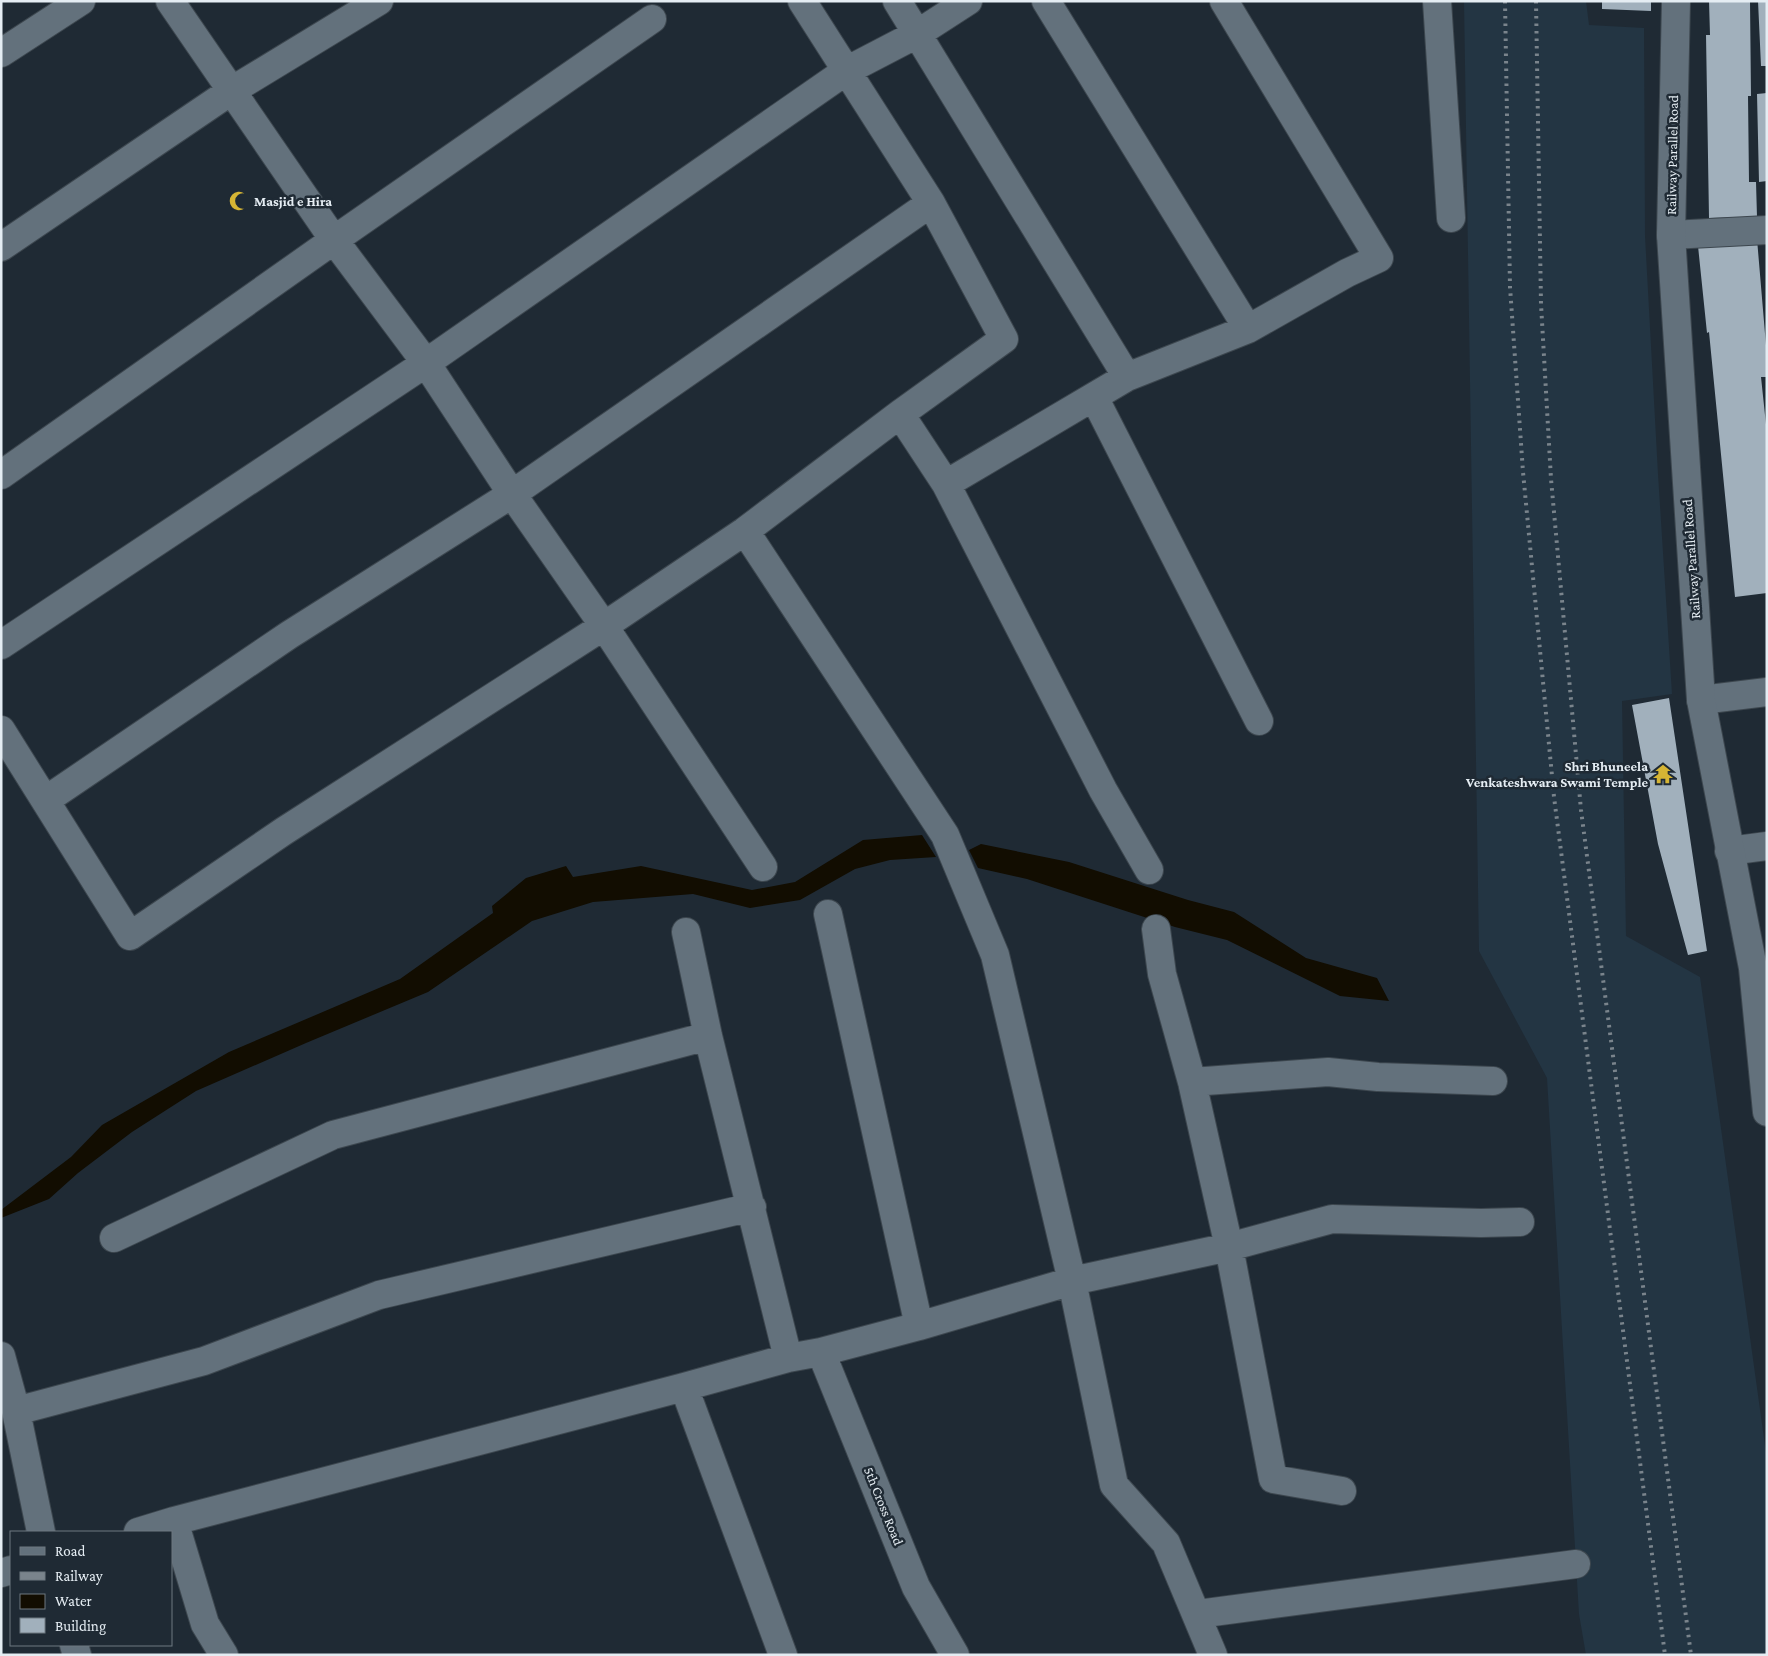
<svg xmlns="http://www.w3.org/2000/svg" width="1768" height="1656" viewBox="0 0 1768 1656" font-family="'Crimson Pro',serif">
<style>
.built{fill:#233543}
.water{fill:#120d01}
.building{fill:#a1b0bc}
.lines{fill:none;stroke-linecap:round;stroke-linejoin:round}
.minor-casing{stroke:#3d474f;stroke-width:30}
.tertiary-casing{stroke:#3d474f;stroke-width:30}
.minor{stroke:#63717c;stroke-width:28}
.tertiary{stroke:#63717c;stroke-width:28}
.rail{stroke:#7a848c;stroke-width:4;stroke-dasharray:2.5 5;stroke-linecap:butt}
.labels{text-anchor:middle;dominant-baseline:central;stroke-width:5;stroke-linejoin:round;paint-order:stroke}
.street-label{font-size:14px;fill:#e5edf3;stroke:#1f2a34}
.poi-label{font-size:14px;font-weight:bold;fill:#e5edf3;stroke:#1f2a34;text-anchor:start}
</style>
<rect width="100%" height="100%" fill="#1f2a34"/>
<path class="built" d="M 1464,1 L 1586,1 L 1589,25 L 1644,28 L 1645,236 L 1658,474 L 1672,694 L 1622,701 L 1626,936 L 1700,977 L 1767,1460 L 1767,1655 L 1586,1655 L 1579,1614 L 1547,1078 L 1479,951 Z"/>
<path class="water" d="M 922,835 L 936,857 L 890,860 L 855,869 L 800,900 L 750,908 L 693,894 L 593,902 L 532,921 L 428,992 L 306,1043 L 196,1091 L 132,1132 L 78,1173 L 49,1199 L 1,1218 L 1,1210 L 71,1157 L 102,1125 L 229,1052 L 400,979 L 493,913 L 492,906 L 526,878 L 566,866 L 573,877 L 641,866 L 752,890 L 795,882 L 863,840 Z
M 981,844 L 1069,862 L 1188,900 L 1234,912 L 1306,958 L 1377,978 L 1389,1001 L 1340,996 L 1227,940 L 1175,927 L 1027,879 L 978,868 L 969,850 Z"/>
<path class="building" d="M 1602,1 L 1651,1 L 1651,11 L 1602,9 Z
M 1709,1 L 1750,1 L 1751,96 L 1748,96 L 1749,182 L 1756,182 L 1757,217 L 1709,218 L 1706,35 L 1710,35 Z
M 1758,1 L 1767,1 L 1767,66 L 1761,66 Z
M 1767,93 L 1767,181 L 1759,182 L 1757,94 Z
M 1757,239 L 1767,357 L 1767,377 L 1761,377 L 1767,434 L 1767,593 L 1735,597 L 1709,332 L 1707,333 L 1698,246 Z
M 1669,698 L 1707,951 L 1688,955 L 1658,844 L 1632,705 Z"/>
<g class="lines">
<defs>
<path id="minor" d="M 170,1 L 334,240 L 426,363 L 512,494 L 604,626 L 763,867
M 897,1 L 1127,377
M 1046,1 L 1248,329
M 1437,1 L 1451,218
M 1,53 L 81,1
M 1671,235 L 1767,230
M 1,247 L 231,91 L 379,1
M 1094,397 L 1259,721
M 900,414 L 946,484 L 1127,377 L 1248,329 L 1347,273 L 1379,258 L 1224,1
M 1,475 L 334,240 L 652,19
M 946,484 L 1103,790 L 1149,870
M 745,531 L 900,414 L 1004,339 L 931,203 L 802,1
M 1,645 L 426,363 L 846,71 L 917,34 L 968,1
M 1701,700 L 1767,692
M 1,730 L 130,936 L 284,831 L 604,626 L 745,531 L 945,835 L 995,955 L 1072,1281 L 1114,1485 L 1166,1543 L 1213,1655
M 46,800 L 289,635 L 512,494 L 931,203
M 1729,851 L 1767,846
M 828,914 L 919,1326
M 1156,929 L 1162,974 L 1192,1082 L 1229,1247 L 1273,1479 L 1342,1491
M 686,932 L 708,1036 L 788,1358
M 1192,1082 L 1328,1072 L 1378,1077 L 1493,1081
M 114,1238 L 333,1135 L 708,1036
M 821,1352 L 916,1587 L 955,1655
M 1,1356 L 16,1411 L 41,1532
M 684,1387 L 783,1655
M 16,1411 L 204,1361 L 379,1295 L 752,1207
M 174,1521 L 205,1624 L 224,1655
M 138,1532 L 174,1521 L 684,1387 L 788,1358 L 821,1352 L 919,1326 L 1072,1281 L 1229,1247 L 1332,1219 L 1481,1223 L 1520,1222
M 1,1573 L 11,1570
M 1198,1614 L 1576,1564
M 74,1645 L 77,1655"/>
<path id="tertiary" d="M 1676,1 L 1671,235 L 1701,700 L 1753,968 L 1767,1112"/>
</defs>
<use href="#minor" class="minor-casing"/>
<use href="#tertiary" class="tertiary-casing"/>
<use href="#minor" class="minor"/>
<use href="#tertiary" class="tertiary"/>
<path class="rail" d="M 1505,1 L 1510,287 L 1523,472 L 1554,797 L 1665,1655
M 1536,1 L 1541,304 L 1551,479 L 1581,810 L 1691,1655"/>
</g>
<defs>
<symbol id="mosque-bare" viewBox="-9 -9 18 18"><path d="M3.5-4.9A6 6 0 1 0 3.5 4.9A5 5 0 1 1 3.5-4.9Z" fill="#d6b534" stroke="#1f2a34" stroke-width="2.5" paint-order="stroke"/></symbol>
<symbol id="temple-bare" viewBox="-9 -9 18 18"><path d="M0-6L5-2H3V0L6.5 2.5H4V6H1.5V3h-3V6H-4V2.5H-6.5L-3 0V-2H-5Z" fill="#d6b534" stroke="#1f2a34" stroke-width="2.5" paint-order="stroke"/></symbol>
</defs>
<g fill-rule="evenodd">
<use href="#mosque-bare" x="225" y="187" width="28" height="28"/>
<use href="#temple-bare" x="1649" y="760" width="28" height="28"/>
</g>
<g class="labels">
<g class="street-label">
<text transform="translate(1672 155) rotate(-89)">Railway Parallel Road</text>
<text transform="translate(1691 559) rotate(-94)">Railway Parallel Road</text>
<text transform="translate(884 1506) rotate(68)">5th Cross Road</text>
</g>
<g class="poi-label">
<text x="254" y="201">Masjid e Hira</text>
<text x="1648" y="766" text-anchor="end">Shri Bhuneela<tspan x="1648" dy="16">Venkateshwara Swami Temple</tspan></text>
</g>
</g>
<rect width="1768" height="1656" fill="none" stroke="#e5edf3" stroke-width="5"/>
<rect x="10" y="1531" width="162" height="115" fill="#1f2a34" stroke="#6e7880"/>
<rect x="20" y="1547" width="25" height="8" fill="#63717c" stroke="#6e7880"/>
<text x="55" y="1556" font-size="15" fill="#e5edf3">Road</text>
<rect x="20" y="1572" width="25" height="8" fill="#7a848c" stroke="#6e7880"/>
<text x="55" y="1581" font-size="15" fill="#e5edf3">Railway</text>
<rect x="20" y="1594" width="25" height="15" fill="#120d01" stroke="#6e7880"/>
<text x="55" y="1606" font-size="15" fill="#e5edf3">Water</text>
<rect x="20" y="1618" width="25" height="15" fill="#a1b0bc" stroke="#6e7880"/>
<text x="55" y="1631" font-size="15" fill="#e5edf3">Building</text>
</svg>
